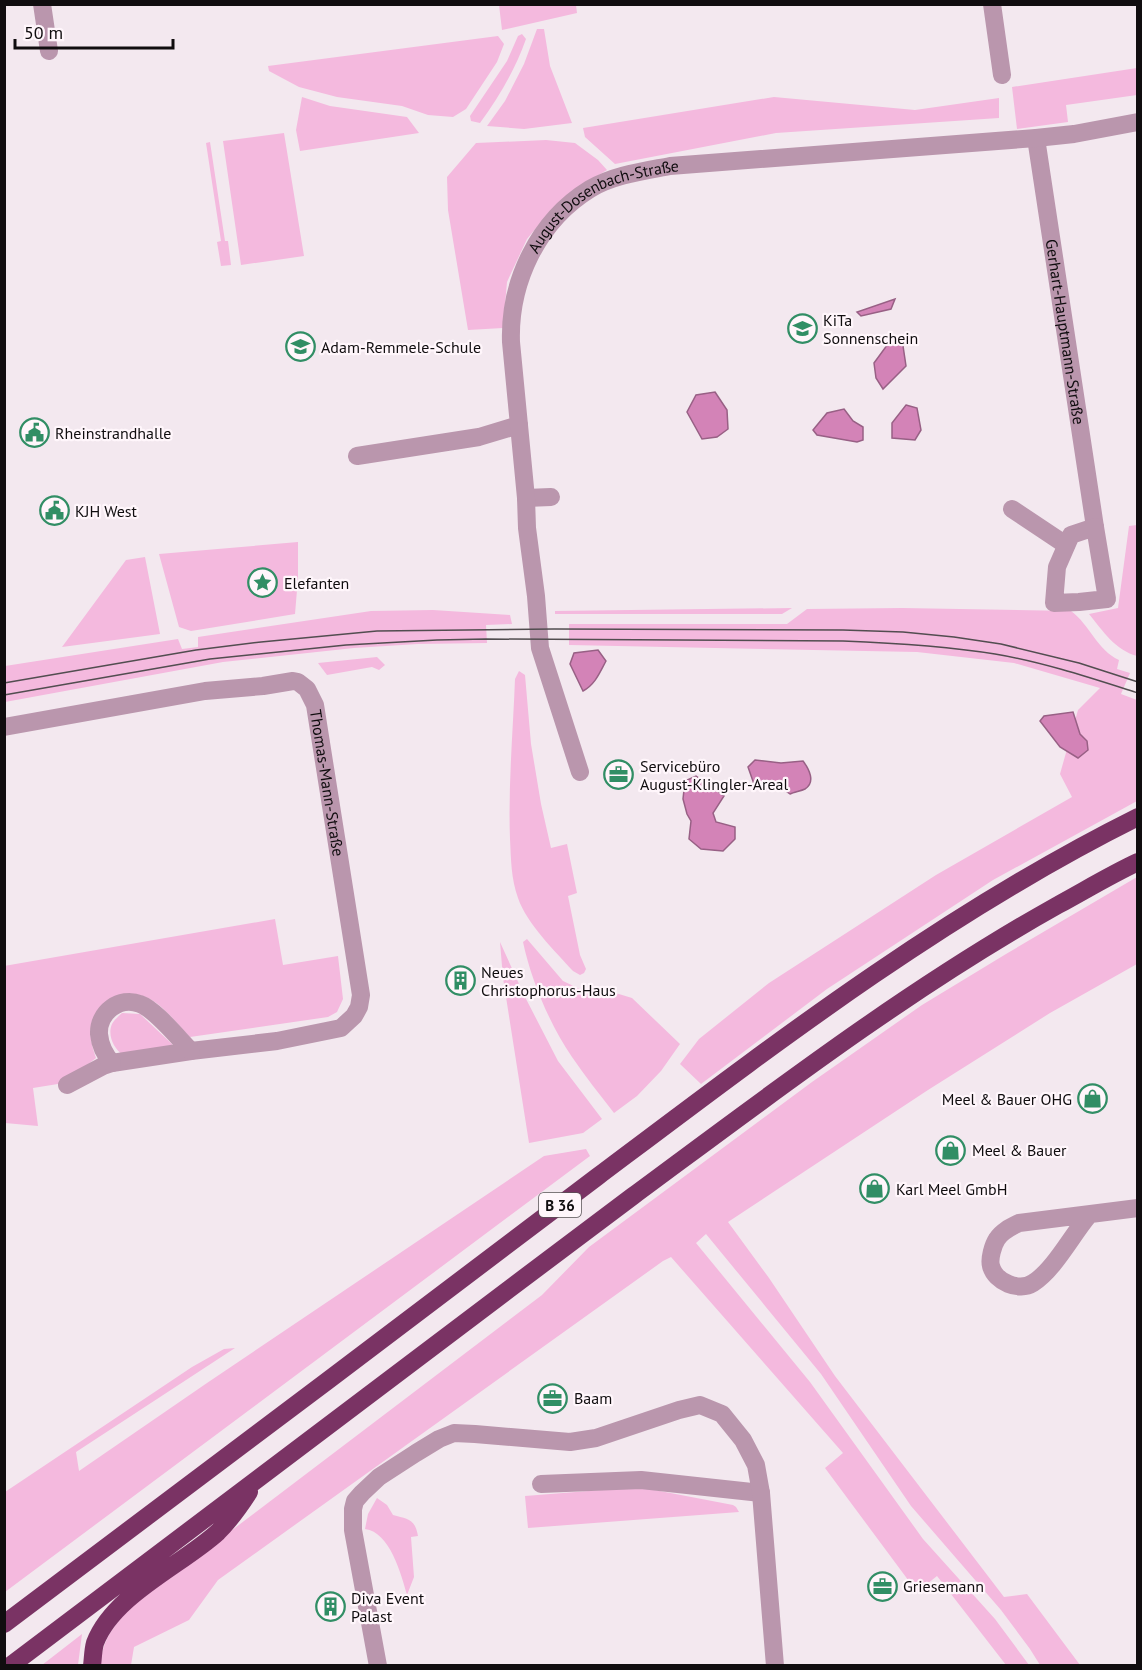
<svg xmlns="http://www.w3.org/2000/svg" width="1142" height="1670" viewBox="0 0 1142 1670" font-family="'PT Sans',sans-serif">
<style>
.green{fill:#f4b9de}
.water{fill:#d383b7;stroke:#986085;stroke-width:1.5}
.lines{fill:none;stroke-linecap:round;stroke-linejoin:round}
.minor{stroke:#ba96ad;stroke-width:18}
.highway{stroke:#7a3364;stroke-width:18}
.tram{stroke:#524d50;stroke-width:1.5}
.labels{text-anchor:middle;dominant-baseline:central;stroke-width:4.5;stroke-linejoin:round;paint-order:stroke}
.shield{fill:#fff6fb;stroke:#585356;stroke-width:1.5}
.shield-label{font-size:15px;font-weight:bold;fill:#100d0f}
.street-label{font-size:16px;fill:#100d0f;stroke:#fff6fb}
.poi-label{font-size:16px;fill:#100d0f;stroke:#fff6fb;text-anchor:start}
</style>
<rect width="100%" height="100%" fill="#f3e8ef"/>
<path class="green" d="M 499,5 L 576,5 L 577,13 L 502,30 Z
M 537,29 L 544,29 L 550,66 L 572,123 L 524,129 L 487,126 L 505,101 L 524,64 Z
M 522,34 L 526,39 C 515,70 499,97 480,123 L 471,121 L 470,116 L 507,61 L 518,36 Z
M 498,36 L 504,44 L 497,62 L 466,109 L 453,117 L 428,115 L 402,106 L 337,97 L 299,87 L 269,71 L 268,66 Z
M 1137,68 L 1137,95 L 1066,105 L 1068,122 L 1017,129 L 1012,87 Z
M 302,97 L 330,106 L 407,117 L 419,133 L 300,151 L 296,130 Z
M 774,97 L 915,110 L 999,98 L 999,118 L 776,133 L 615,164 L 585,137 L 583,128 Z
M 284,133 L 304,256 L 241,265 L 223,141 Z
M 546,140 L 575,143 L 598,160 L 607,170 L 572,191 L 551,210 L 527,239 L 507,282 L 503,328 L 468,330 L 448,210 L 447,177 L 476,143 Z
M 210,142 L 225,241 L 228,241 L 231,265 L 221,266 L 217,242 L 221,241 L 206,143 Z
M 1137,525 L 1138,525 L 1137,656 C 1115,650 1103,631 1089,614 L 1118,608 L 1129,526 Z
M 298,542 L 298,578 L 295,614 L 191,631 L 179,627 L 159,554 Z
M 145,557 L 160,634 L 62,647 L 126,560 Z
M 792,608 L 782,614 L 555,614 L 555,611 Z
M 902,608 L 1071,611 C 1090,625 1097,650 1119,660 L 1117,669 L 1130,673 L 1121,694 L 1137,700 L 1137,801 L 993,880 L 827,989 L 701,1084 L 680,1064 L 699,1039 L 769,983 L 936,875 L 1072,797 L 1060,774 L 1078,710 L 1100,688 L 1014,663 L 917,652 L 569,645 L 569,624 L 787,624 L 807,609 Z
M 433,610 L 510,615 L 512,624 L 486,625 L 487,643 L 418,644 L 354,648 L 223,662 L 5,702 L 5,666 L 178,639 L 182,649 L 198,647 L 198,637 L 371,611 Z
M 377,657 L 385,665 L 379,670 L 372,667 L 327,675 L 318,663 Z
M 519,671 L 525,675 L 531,744 L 541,804 L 551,848 L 567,844 L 577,893 L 568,896 L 580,955 L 586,969 L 584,973 L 580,975 L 573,971 C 555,951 527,924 518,898 C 511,879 511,859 510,839 C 508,786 513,732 515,679 Z
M 1137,877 L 1137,964 L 1050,1013 L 928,1090 L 728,1222 L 769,1278 L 835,1376 L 1004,1597 L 1027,1594 L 1080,1665 L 1040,1665 L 1030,1649 L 1001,1610 L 911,1506 L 821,1374 L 706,1234 L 696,1243 L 810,1382 L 923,1539 L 995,1619 L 1029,1665 L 1006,1665 L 937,1576 L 917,1592 L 825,1468 L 843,1453 L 671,1257 L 663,1261 L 218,1580 L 189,1620 L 134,1647 L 131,1665 L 100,1666 C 103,1638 112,1630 128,1609 L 542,1295 L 589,1247 L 812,1082 L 922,1005 L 1006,954 Z
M 275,919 L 283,965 L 338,956 L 343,999 L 337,1012 L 328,1017 L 190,1037 C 178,1025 161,1002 145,997 C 122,988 97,1002 91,1026 C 89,1036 93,1049 96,1058 L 64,1083 L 33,1088 L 38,1126 L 5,1123 L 4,966 Z
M 527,939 L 563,981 L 582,990 L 609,991 L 632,998 L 680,1044 L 661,1071 L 637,1096 L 614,1113 C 600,1095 585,1076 572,1057 C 550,1025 531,980 523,942 Z
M 500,942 L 524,995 L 558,1061 L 602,1119 L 583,1133 L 529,1143 L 503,978 Z
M 122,1013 L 140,1014 L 172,1044 L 172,1049 L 123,1055 C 114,1049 107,1035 112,1024 C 114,1020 119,1016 122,1013 Z
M 586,1149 L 590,1156 L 5,1592 L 5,1492 L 192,1367 L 224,1349 L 235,1348 L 76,1452 L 79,1471 L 207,1383 L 544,1156 Z
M 639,1487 L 733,1505 L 736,1507 L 739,1512 L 528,1528 L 525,1496 Z
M 377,1498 L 387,1505 L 393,1515 C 407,1519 415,1518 418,1536 L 411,1537 L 414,1577 L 407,1595 C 401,1574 390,1532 365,1529 L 368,1514 Z
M 82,1634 L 78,1665 L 42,1665 Z"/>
<path class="water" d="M 895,299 L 891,309 L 861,316 L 857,312 Z
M 893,337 L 903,346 L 906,366 L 883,389 L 876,378 L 874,363 Z
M 715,392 L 727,410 L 728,429 L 717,437 L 702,439 L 687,412 L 696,395 Z
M 906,405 L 917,408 L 921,430 L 915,440 L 892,438 L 892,423 Z
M 844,409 L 853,421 L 863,427 L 863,440 L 857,442 L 817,435 L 813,430 L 827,413 Z
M 598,650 L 606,661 C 600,672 595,685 583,691 L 570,664 L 574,653 Z
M 1073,712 L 1080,734 L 1087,741 L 1088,750 L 1078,758 L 1060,747 L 1040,721 L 1044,716 Z
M 755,760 L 781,763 L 803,761 C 809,769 816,782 805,789 C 801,791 794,792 790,794 L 777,785 L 763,790 L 755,787 L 748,767 Z
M 696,776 L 724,796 L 713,813 L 716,822 L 735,827 L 735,839 L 723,851 L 701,849 L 689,839 L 691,821 L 687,814 L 683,799 L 685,781 Z"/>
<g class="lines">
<g class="minor">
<path d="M 42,4 L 49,51"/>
<path d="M 992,4 L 1002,75"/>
<path id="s1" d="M 1036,138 L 1095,527"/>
<path d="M 357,456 L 479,437 L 519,425"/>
<path d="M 526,498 L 551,497"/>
<path d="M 1012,509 L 1066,545"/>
<path d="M 1095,527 L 1107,599 L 1079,602 L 1054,603 L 1057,567 L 1071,535 Z"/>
<path id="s2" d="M 4,727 L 205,691 L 263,686 L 293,681 L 298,682 L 307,689 L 315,705 L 361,995 L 359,1007 L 354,1016 L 341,1028 L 277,1041 L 191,1051 L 112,1063 L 103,1066 L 67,1085"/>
<path id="s3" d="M 580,772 L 540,648 L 536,596 L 527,528 L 526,498 L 511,342 C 509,282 538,221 590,189 C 613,175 644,171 670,166 L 1036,138 L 1074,134 L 1138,122"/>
<path d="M 112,1063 C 105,1055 100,1045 99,1034 C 98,1012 120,996 140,1004 C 155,1009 179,1039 191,1051"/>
<path d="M 1089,1215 C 1072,1235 1054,1270 1033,1283 C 1019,1292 995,1282 991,1266 C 989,1259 993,1245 997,1239 C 1002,1231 1011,1227 1019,1223 L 1138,1208"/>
<path d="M 541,1484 L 641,1480 L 761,1493"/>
<path d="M 378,1666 L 353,1530 L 353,1509 L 355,1501 L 362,1493 L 379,1477 L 416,1453 L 439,1439 L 454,1433 L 475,1434 L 570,1442 L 596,1438 L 679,1410 L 700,1405 L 722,1414 L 743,1440 L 756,1465 L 761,1493 L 775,1666"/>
</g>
<path class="highway" d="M 4,1624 C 203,1476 399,1326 597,1177 C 770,1047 943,914 1138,817
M 10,1666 C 218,1509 425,1352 633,1196 C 771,1094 908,989 1058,905 C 1084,891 1110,875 1138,862
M 92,1666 C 93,1658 93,1650 95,1643 C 113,1595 182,1565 218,1532 C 230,1520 240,1506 249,1492"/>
<path class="tram" d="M 4,683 L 196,650 L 261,642 L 377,631 L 554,629 L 843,630 L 903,632 L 954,637 L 1001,644 L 1079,663 L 1138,682
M 4,695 L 210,659 L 346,645 L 437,640 L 486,639 L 843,641 C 894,643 945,646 995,654 C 1043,662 1091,678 1138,693"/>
</g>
<defs>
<symbol id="school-ring" viewBox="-11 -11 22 22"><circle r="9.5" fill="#fff6fb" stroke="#318e65" stroke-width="1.5"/><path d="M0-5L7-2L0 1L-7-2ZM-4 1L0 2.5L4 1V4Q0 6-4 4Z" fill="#318e65"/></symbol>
<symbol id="civic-ring" viewBox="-11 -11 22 22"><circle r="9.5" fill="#fff6fb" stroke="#318e65" stroke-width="1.5"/><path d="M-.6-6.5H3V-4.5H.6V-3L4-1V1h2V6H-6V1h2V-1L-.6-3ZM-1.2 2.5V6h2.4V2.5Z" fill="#318e65"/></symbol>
<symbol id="sight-ring" viewBox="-11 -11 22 22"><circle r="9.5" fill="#fff6fb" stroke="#318e65" stroke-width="1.5"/><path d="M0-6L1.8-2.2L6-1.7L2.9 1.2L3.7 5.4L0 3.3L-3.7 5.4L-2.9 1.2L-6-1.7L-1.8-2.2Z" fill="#318e65"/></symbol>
<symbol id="office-ring" viewBox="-11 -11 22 22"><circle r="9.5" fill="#fff6fb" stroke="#318e65" stroke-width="1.5"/><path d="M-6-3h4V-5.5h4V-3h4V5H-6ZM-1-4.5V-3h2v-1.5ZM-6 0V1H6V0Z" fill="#318e65"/></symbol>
<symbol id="building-ring" viewBox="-11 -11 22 22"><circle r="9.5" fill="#fff6fb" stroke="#318e65" stroke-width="1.5"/><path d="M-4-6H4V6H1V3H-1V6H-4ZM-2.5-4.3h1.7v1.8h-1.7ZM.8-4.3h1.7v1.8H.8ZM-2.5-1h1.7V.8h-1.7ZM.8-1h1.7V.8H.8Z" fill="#318e65"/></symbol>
<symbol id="shop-ring" viewBox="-11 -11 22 22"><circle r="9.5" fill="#fff6fb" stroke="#318e65" stroke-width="1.5"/><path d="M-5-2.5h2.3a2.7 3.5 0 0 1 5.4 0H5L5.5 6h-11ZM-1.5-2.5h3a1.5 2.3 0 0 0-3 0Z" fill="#318e65"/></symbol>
</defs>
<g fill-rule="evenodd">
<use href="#school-ring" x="786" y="312" width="33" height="33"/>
<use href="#school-ring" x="284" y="330" width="33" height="33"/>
<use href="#civic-ring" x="18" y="416" width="33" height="33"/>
<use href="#civic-ring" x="38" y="494" width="33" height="33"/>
<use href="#sight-ring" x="246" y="566" width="33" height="33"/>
<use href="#office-ring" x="602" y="758" width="33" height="33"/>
<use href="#building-ring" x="444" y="964" width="33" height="33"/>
<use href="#shop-ring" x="1076" y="1082" width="33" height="33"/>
<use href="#shop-ring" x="934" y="1134" width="33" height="33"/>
<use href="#shop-ring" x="858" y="1172" width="33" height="33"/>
<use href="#office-ring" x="536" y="1382" width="33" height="33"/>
<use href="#office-ring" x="866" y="1570" width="33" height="33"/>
<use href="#building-ring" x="314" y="1590" width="33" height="33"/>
</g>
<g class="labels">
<rect class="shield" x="539" y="1193" width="42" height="24" rx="4.5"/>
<g class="shield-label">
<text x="560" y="1205">B 36</text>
</g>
<g class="street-label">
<text stroke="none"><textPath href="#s3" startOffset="621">August-Dosenbach-Straße</textPath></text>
<text stroke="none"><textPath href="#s1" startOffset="196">Gerhart-Hauptmann-Straße</textPath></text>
<text stroke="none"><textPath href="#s2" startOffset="406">Thomas-Mann-Straße</textPath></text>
</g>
<g class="poi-label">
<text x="823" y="320">KiTa<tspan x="823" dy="18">Sonnenschein</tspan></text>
<text x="321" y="347">Adam-Remmele-Schule</text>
<text x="55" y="433">Rheinstrandhalle</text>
<text x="75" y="511">KJH West</text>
<text x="284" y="583">Elefanten</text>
<text x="640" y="766">Servicebüro<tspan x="640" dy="18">August-Klingler-Areal</tspan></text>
<text x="481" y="972">Neues<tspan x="481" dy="18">Christophorus-Haus</tspan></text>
<text x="1072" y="1099" text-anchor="end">Meel &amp; Bauer OHG</text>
<text x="972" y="1150">Meel &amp; Bauer</text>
<text x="896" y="1189">Karl Meel GmbH</text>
<text x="574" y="1398">Baam</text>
<text x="903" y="1586">Griesemann</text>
<text x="351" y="1598">Diva Event<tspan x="351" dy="18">Palast</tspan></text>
</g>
</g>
<rect width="1142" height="1670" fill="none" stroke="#100d0f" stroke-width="12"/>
<path d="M15 39v9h158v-9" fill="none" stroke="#100d0f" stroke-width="3"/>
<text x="24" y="39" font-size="18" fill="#100d0f" stroke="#fff6fb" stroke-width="4.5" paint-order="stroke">50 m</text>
</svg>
